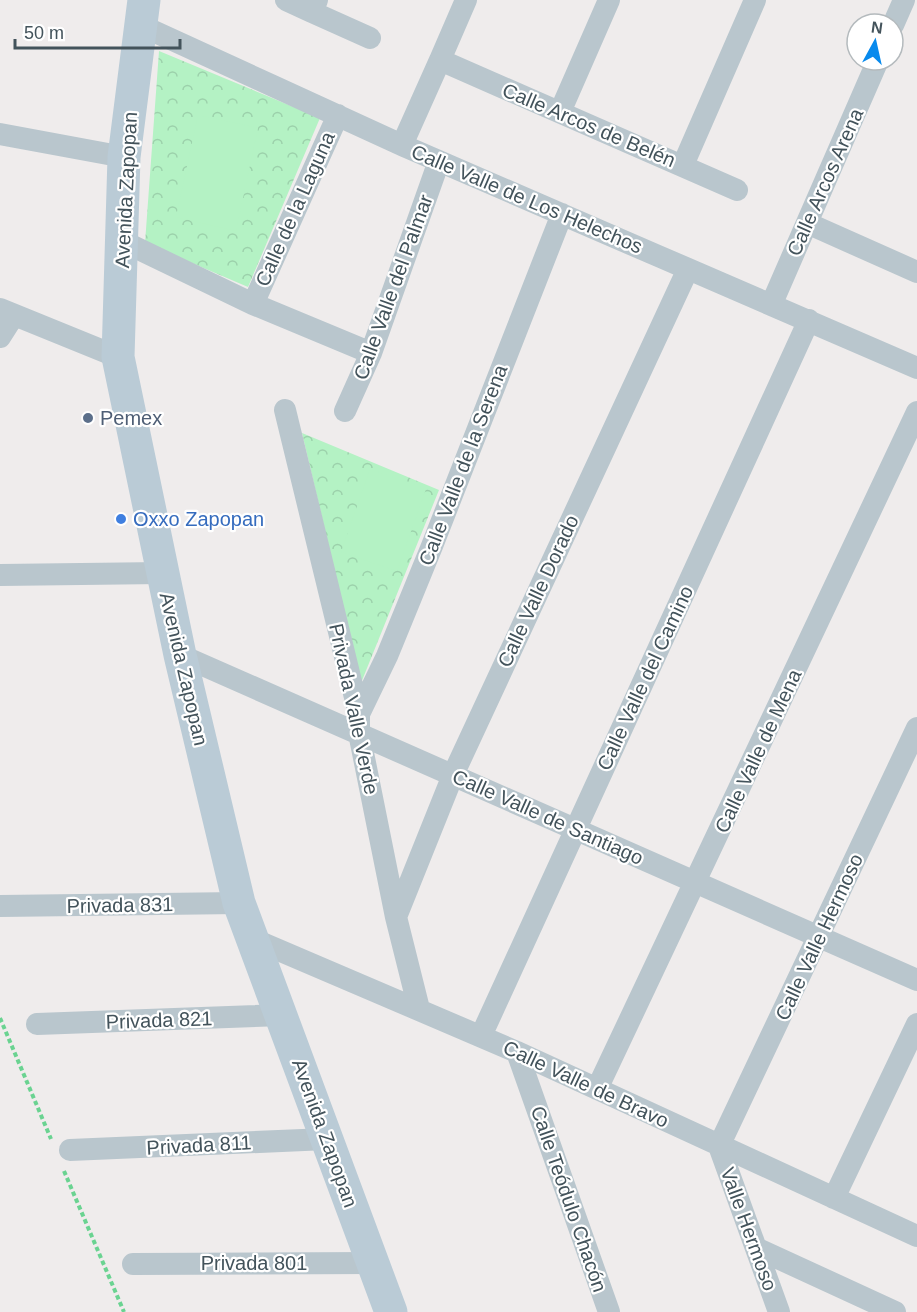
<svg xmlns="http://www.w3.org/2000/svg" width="917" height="1312" viewBox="0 0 917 1312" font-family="Arial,sans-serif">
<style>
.park{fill:url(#park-crowns)}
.garden{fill:#b4f2c4}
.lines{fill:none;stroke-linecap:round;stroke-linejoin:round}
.path{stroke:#6ad391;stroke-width:4;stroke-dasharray:4.5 3;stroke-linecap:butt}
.minor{stroke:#b9c6cd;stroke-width:22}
.secondary{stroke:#bacbd6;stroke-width:33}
.service-dot{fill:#5c6f8a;stroke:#fff;stroke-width:2}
.shop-dot{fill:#3f7fe0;stroke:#fff;stroke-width:2}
.labels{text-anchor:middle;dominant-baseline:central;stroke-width:4.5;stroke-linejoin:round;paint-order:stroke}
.street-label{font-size:20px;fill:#43535b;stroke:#fff}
.service-label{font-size:20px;fill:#4e5e75;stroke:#fff;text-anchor:start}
.shop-label{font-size:20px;fill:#366cbe;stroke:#fff;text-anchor:start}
</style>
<defs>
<pattern id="park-crowns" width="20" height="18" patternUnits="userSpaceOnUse" patternTransform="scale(1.5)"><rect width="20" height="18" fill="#b4f2c4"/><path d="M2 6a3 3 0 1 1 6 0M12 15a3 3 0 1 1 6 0" fill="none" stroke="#9cd1ab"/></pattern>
</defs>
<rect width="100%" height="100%" fill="#efecec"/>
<path class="park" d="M 159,51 L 320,118 L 248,287 L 145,243 Z
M 302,433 L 439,490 L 361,683 Z"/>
<path class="garden" d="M 198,115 L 258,128 L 236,231 L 176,217 Z
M 370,469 L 426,489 L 397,571 L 341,552 Z"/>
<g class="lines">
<path class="path" d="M 0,1018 L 51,1139
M 64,1171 L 124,1312"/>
<path class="minor" d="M 286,0 L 312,12 L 317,0
M 466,0 L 440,60 L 737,190
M 312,12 L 370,38
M 140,25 C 228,65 316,106 404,146 C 574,221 747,293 917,368
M 893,25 L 904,0
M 560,112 L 609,0
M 0,134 L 124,157
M 402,145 L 440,60
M 683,165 L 755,0
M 807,223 L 917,272
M 122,241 L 253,304 L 371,353
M 772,303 L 878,60
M 253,304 L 338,115
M 0,309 L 118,357
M 0,337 L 14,315
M 285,410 L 359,714 L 359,733 L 396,917 L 419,1009
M 345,411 L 371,353 L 439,161
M 0,575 L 162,573
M 180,655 L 917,980
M 359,714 L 387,656 L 432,546 L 562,214
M 0,906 L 239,903
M 396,917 L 453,775 L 688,269
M 253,939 L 517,1052 L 917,1236
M 37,1024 L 282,1015
M 481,1036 L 809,320
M 517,1052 L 609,1312
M 597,1089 L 917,412
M 70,1150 L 327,1139
M 834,1198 L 917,1024
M 756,1248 L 895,1312
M 133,1264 L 374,1263
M 779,1312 L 719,1146 L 917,728"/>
<path class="secondary" d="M 144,0 L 124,157 L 118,357 L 180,655 L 239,903 L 391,1312"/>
</g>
<circle class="service-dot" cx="88" cy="418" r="6"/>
<circle class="shop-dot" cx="121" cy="519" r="6"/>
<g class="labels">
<g class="street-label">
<text transform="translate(589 125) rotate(23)">Calle Arcos de Belén</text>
<text transform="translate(825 182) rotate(-66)">Calle Arcos Arena</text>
<text transform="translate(126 190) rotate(-87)">Avenida Zapopan</text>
<text transform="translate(527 199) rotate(23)">Calle Valle de Los Helechos</text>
<text transform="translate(295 209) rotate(-66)">Calle de la Laguna</text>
<text transform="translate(393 287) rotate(-70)">Calle Valle del Palmar</text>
<text transform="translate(463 465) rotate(-69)">Calle Valle de la Serena</text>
<text transform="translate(538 591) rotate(-65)">Calle Valle Dorado</text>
<text transform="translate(184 669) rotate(77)">Avenida Zapopan</text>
<text transform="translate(645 678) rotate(-65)">Calle Valle del Camino</text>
<text transform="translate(354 709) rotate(78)">Privada Valle Verde</text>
<text transform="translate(758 751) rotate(-65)">Calle Valle de Mena</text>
<text transform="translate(548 817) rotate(24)">Calle Valle de Santiago</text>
<text transform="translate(120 905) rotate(-1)">Privada 831</text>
<text transform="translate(819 937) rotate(-65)">Calle Valle Hermoso</text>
<text transform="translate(159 1020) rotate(-2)">Privada 821</text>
<text transform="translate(586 1084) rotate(25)">Calle Valle de Bravo</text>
<text transform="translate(325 1133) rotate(70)">Avenida Zapopan</text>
<text transform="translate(199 1145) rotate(-3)">Privada 811</text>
<text transform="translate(569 1199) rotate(71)">Calle Teódulo Chacón</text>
<text transform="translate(749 1229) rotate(70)">Valle Hermoso</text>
<text x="254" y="1263">Privada 801</text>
</g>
<g class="service-label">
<text x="100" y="418">Pemex</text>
</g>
<g class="shop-label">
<text x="133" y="519">Oxxo Zapopan</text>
</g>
</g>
<g transform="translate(875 42) rotate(8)"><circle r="28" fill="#ffffff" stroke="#b4babd" stroke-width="1.5"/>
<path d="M0-4.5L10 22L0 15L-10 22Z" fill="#088aed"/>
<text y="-9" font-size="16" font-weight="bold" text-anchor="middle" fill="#43535b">N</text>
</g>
<path d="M15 39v9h165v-9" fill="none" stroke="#43535b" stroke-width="3"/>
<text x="24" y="39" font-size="18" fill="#43535b" stroke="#ffffff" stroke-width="4.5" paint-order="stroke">50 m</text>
</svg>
